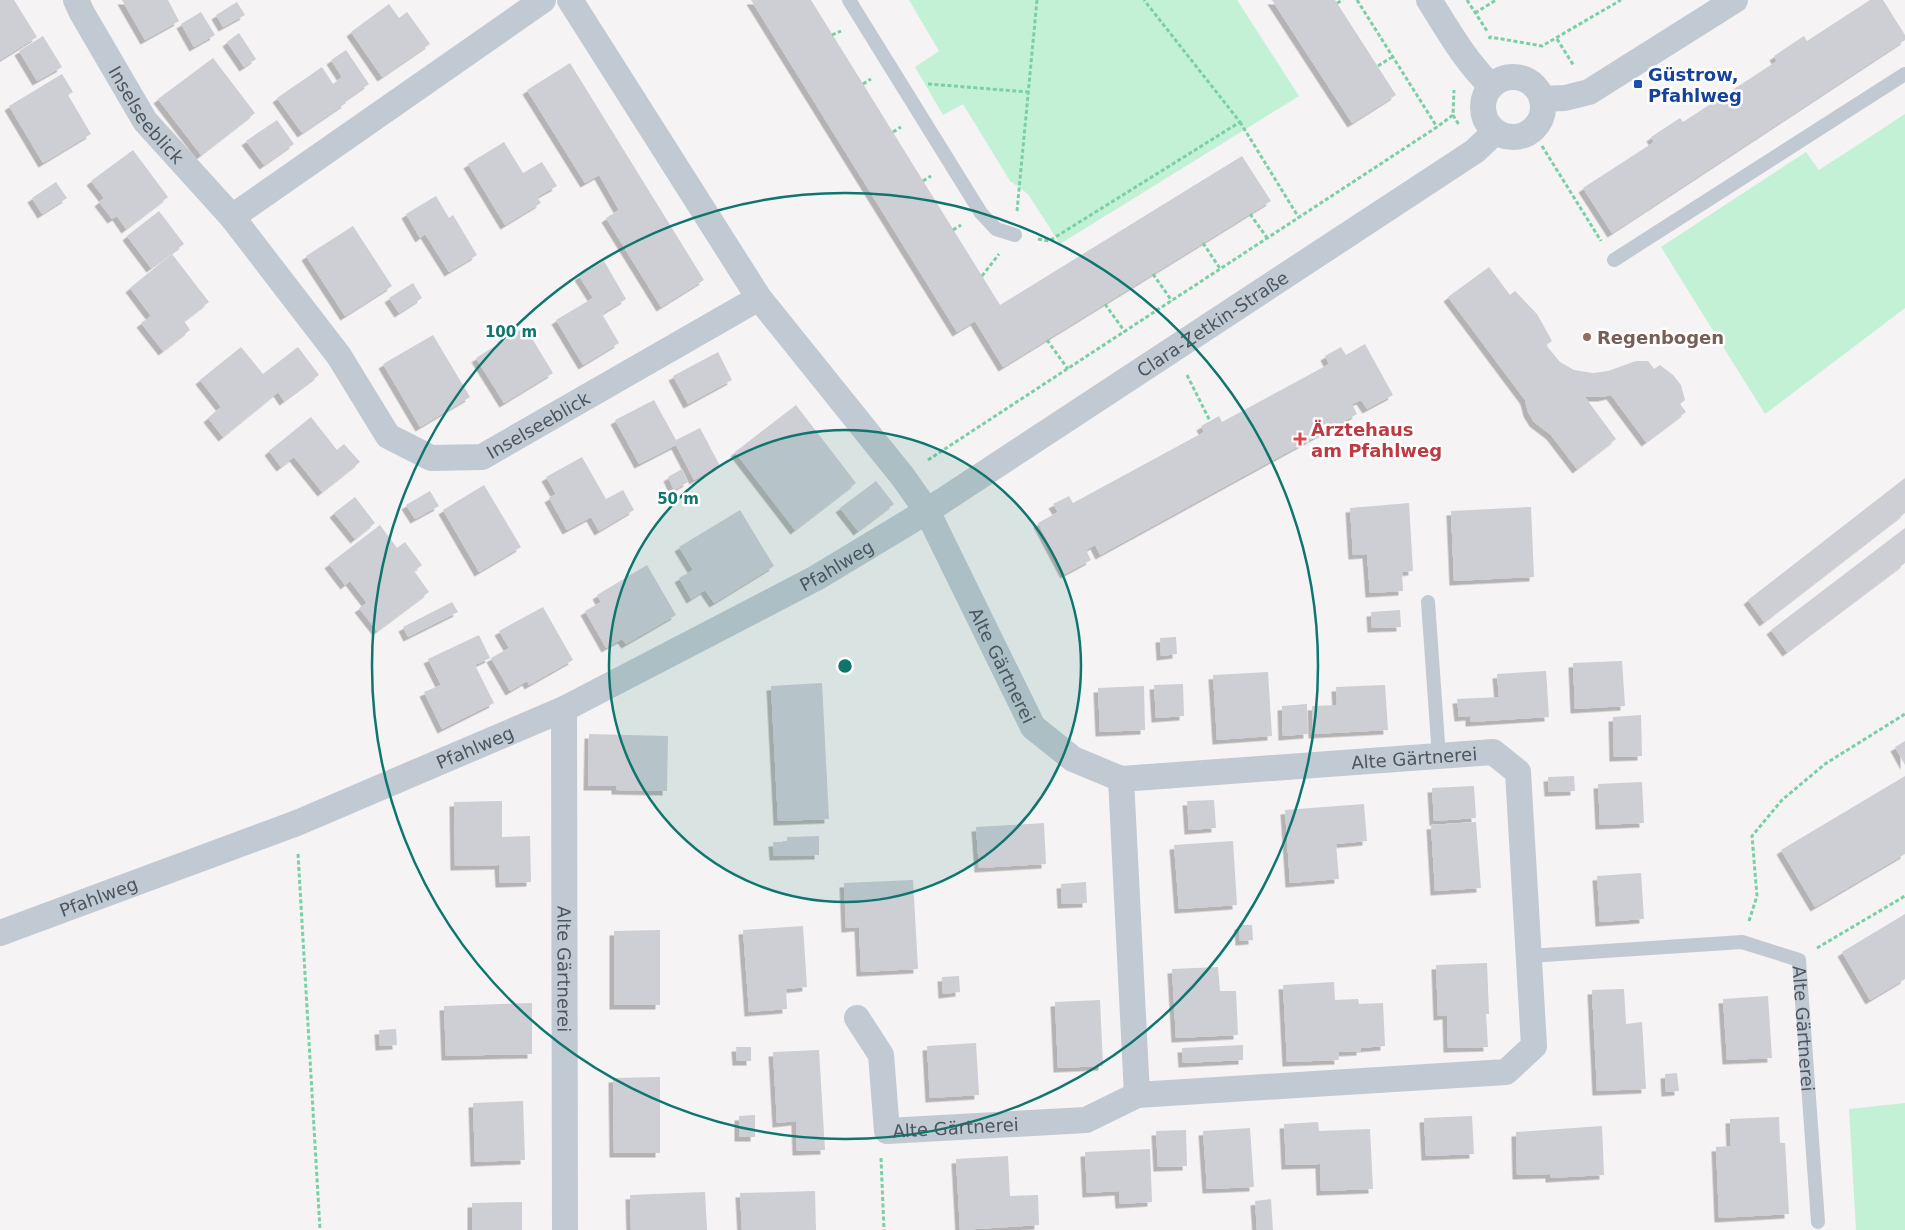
<svg xmlns="http://www.w3.org/2000/svg" width="1905" height="1230" viewBox="0 0 1905 1230" font-family="'DejaVu Sans',sans-serif">
<style>
.green{fill:#c3f1d5}
.building{fill:#cdcfd5;filter:url(#shadow)}
.lines{fill:none;stroke-linecap:round;stroke-linejoin:round}
.path{stroke:#7ad0a6;stroke-width:3;stroke-dasharray:4 2.5;stroke-linecap:butt}
.lane{stroke:#c1cad2;stroke-width:14}
.street{stroke:#c1cad2;stroke-width:26}
.ring{fill:none;stroke:#0f766e;stroke-width:2.5}
.transit-dot{fill:#1a4fb4;stroke:#fff;stroke-width:2}
.education-dot{fill:#8d6e63;stroke:#fff;stroke-width:2}
.health-dot{fill:#e0444e;stroke:#fff;stroke-width:2}
.labels{text-anchor:middle;dominant-baseline:central;stroke-width:5;stroke-linejoin:round;paint-order:stroke}
.transit-label{font-size:18px;font-weight:bold;fill:#164399;stroke:#fff;text-anchor:start}
.street-label{font-size:18px;fill:#4a5661;stroke:#fff}
.education-label{font-size:18px;font-weight:bold;fill:#785e54;stroke:#fff;text-anchor:start}
.health-label{font-size:18px;font-weight:bold;fill:#be3a42;stroke:#fff;text-anchor:start}
.centre{fill:#0f766e;stroke:#fff;stroke-width:2.5}
.ring-label{font-size:15px;text-anchor:middle;font-weight:bold;fill:#0f766e;stroke:#fff;stroke-width:5;stroke-linejoin:round;paint-order:stroke}
</style>
<defs>
<filter id="shadow"><feDropShadow dx="-4.5" dy="4.5" stdDeviation="0" flood-color="#0004"/></filter>
</defs>
<rect width="100%" height="100%" fill="#f5f3f3"/>
<path class="green" d="M 909,0 L 1237,0 L 1299,96 L 1060,244 L 1028,194 L 1010,181 L 963,104 L 943,115 L 915,67 L 939,51 Z
M 1905,114 L 1905,308 L 1765,414 L 1661,247 L 1806,152 L 1819,170 Z
M 1905,1103 L 1905,1230 L 1856,1230 L 1849,1109 Z"/>
<path class="building" d="M 0,0 L 14,0 L 37,37 L 0,60 Z
M 122,0 L 168,0 L 179,21 L 145,40 Z
M 751,0 L 811,0 L 1000,305 L 1242,156 L 1271,201 L 1003,367 L 975,321 L 957,332 Z
M 1272,0 L 1335,0 L 1396,95 L 1352,123 Z
M 1870,0 L 1883,0 L 1905,35 L 1905,40 L 1612,233 L 1583,188 L 1654,142 L 1651,137 L 1680,118 L 1683,122 L 1777,61 L 1774,56 L 1804,36 L 1807,41 Z
M 237,2 L 245,15 L 223,27 L 216,15 Z
M 389,4 L 399,18 L 407,12 L 430,44 L 382,77 L 351,32 Z
M 201,12 L 215,35 L 194,47 L 181,24 Z
M 239,33 L 256,59 L 244,67 L 227,42 Z
M 43,36 L 62,67 L 37,81 L 19,51 Z
M 346,50 L 369,84 L 344,101 L 346,103 L 302,133 L 277,98 L 322,67 L 333,84 L 342,77 L 331,60 Z
M 213,58 L 255,113 L 201,155 L 158,99 Z
M 570,63 L 704,280 L 661,307 L 606,218 L 619,210 L 599,175 L 585,183 L 527,90 Z
M 62,74 L 73,92 L 68,95 L 91,134 L 43,163 L 9,106 Z
M 277,120 L 294,144 L 264,165 L 246,141 Z
M 504,142 L 523,173 L 542,162 L 557,186 L 537,197 L 541,203 L 505,225 L 468,164 Z
M 133,150 L 168,197 L 126,229 L 117,216 L 112,219 L 99,202 L 104,198 L 91,181 Z
M 56,182 L 67,198 L 42,214 L 32,198 Z
M 436,196 L 449,218 L 453,215 L 477,255 L 449,272 L 425,234 L 420,238 L 406,214 Z
M 159,211 L 184,244 L 151,268 L 127,236 Z
M 353,226 L 392,286 L 345,316 L 306,256 Z
M 172,254 L 209,302 L 184,321 L 190,330 L 163,351 L 141,323 L 151,316 L 130,288 Z
M 604,261 L 626,299 L 602,314 L 619,343 L 583,365 L 556,320 L 593,298 L 579,276 Z
M 1489,267 L 1510,295 L 1515,291 L 1537,314 L 1552,341 L 1546,345 L 1560,362 L 1574,370 L 1593,373 L 1608,371 L 1636,361 L 1648,361 L 1654,369 L 1660,365 L 1673,375 L 1681,385 L 1685,400 L 1680,404 L 1686,412 L 1646,442 L 1611,395 L 1602,397 L 1585,397 L 1616,439 L 1577,469 L 1551,435 L 1534,422 L 1528,412 L 1525,400 L 1448,297 Z
M 413,283 L 422,298 L 399,313 L 389,298 Z
M 525,327 L 553,373 L 504,403 L 476,358 Z
M 433,335 L 470,397 L 420,427 L 383,364 Z
M 1365,344 L 1393,395 L 1367,409 L 1361,400 L 1352,404 L 1357,414 L 1100,555 L 1095,545 L 1086,550 L 1091,560 L 1065,574 L 1038,523 L 1058,512 L 1053,504 L 1069,496 L 1073,503 L 1204,432 L 1201,426 L 1219,416 L 1222,422 L 1329,364 L 1325,356 L 1341,347 L 1346,355 Z
M 241,347 L 263,374 L 298,347 L 319,375 L 284,401 L 278,392 L 223,437 L 208,418 L 221,407 L 200,380 Z
M 718,352 L 732,380 L 688,404 L 673,376 Z
M 654,400 L 676,440 L 700,428 L 720,466 L 694,480 L 676,445 L 639,464 L 615,420 Z
M 796,405 L 856,483 L 795,530 L 735,452 Z
M 311,417 L 337,450 L 344,444 L 360,462 L 322,492 L 294,457 L 281,467 L 269,451 Z
M 582,457 L 606,499 L 623,490 L 634,510 L 599,531 L 591,517 L 567,530 L 549,498 L 556,494 L 546,477 Z
M 682,469 L 688,482 L 674,490 L 668,477 Z
M 1905,478 L 1905,513 L 1764,622 L 1748,600 Z
M 876,481 L 894,504 L 858,531 L 840,508 Z
M 484,485 L 521,547 L 479,572 L 443,510 Z
M 430,491 L 439,506 L 415,519 L 406,505 Z
M 355,497 L 375,523 L 355,539 L 334,513 Z
M 1409,503 L 1413,571 L 1402,572 L 1403,591 L 1370,593 L 1367,554 L 1353,555 L 1350,508 Z
M 1531,507 L 1534,577 L 1454,581 L 1451,511 Z
M 740,510 L 774,566 L 714,603 L 705,590 L 691,599 L 679,578 L 693,570 L 679,547 Z
M 380,525 L 397,548 L 405,542 L 422,565 L 414,571 L 429,592 L 377,631 L 359,608 L 367,603 L 350,581 L 345,585 L 329,564 Z
M 1905,528 L 1905,563 L 1787,652 L 1771,630 Z
M 647,565 L 676,615 L 626,644 L 622,639 L 606,648 L 585,611 L 601,602 L 597,595 Z
M 452,602 L 458,612 L 408,637 L 403,627 Z
M 543,607 L 573,660 L 529,685 L 527,681 L 510,691 L 491,658 L 509,648 L 499,631 Z
M 1400,610 L 1401,627 L 1372,628 L 1371,612 Z
M 479,635 L 490,658 L 475,665 L 494,703 L 442,729 L 424,692 L 441,685 L 428,659 Z
M 1176,637 L 1177,654 L 1161,656 L 1160,638 Z
M 1622,661 L 1625,706 L 1575,709 L 1573,663 Z
M 1546,671 L 1549,717 L 1470,722 L 1470,716 L 1459,717 L 1457,699 L 1499,697 L 1497,674 Z
M 1268,672 L 1272,736 L 1217,740 L 1213,675 Z
M 822,683 L 829,819 L 778,821 L 771,686 Z
M 1183,684 L 1184,716 L 1156,718 L 1154,685 Z
M 1385,685 L 1388,730 L 1313,734 L 1312,706 L 1337,705 L 1336,687 Z
M 1144,686 L 1145,730 L 1100,732 L 1098,688 Z
M 1307,704 L 1308,734 L 1283,736 L 1282,706 Z
M 1641,715 L 1642,756 L 1614,757 L 1613,717 Z
M 589,734 L 668,736 L 667,791 L 616,790 L 616,786 L 588,786 Z
M 1905,741 L 1905,765 L 1895,747 Z
M 1574,776 L 1575,791 L 1549,792 L 1548,777 Z
M 1905,776 L 1905,854 L 1815,907 L 1781,850 Z
M 1642,782 L 1644,823 L 1600,825 L 1598,784 Z
M 1474,786 L 1476,818 L 1434,821 L 1432,788 Z
M 1214,800 L 1216,828 L 1189,830 L 1187,801 Z
M 502,801 L 502,837 L 530,836 L 531,882 L 500,883 L 499,865 L 455,866 L 454,802 Z
M 1364,804 L 1367,841 L 1336,844 L 1339,879 L 1290,883 L 1285,810 Z
M 1476,822 L 1481,888 L 1435,891 L 1431,825 Z
M 1044,823 L 1046,864 L 979,868 L 976,827 Z
M 819,836 L 819,855 L 774,856 L 773,842 L 787,842 L 787,837 Z
M 1233,841 L 1237,905 L 1179,909 L 1174,845 Z
M 1641,873 L 1644,919 L 1600,922 L 1597,876 Z
M 913,880 L 918,969 L 861,972 L 859,927 L 846,928 L 844,883 Z
M 1086,882 L 1087,903 L 1062,904 L 1061,884 Z
M 1905,914 L 1905,979 L 1870,1000 L 1842,952 Z
M 1239,925 L 1252,925 L 1253,940 L 1240,941 Z
M 803,926 L 807,987 L 786,989 L 787,1009 L 749,1012 L 743,930 Z
M 660,930 L 660,1005 L 614,1005 L 614,931 Z
M 1487,963 L 1489,1014 L 1486,1014 L 1488,1047 L 1448,1048 L 1447,1015 L 1438,1016 L 1436,965 Z
M 1218,967 L 1220,991 L 1236,991 L 1238,1035 L 1176,1038 L 1172,969 Z
M 959,976 L 960,992 L 943,994 L 942,977 Z
M 1334,982 L 1335,1000 L 1358,999 L 1359,1004 L 1383,1003 L 1385,1046 L 1361,1048 L 1361,1051 L 1338,1052 L 1339,1060 L 1287,1062 L 1283,985 Z
M 1624,989 L 1626,1024 L 1642,1022 L 1646,1089 L 1597,1091 L 1592,990 Z
M 1768,996 L 1772,1058 L 1727,1060 L 1723,999 Z
M 1100,1000 L 1103,1066 L 1058,1068 L 1055,1002 Z
M 532,1003 L 532,1054 L 446,1056 L 444,1006 Z
M 396,1029 L 397,1045 L 380,1046 L 379,1030 Z
M 976,1043 L 979,1095 L 930,1098 L 927,1046 Z
M 1243,1045 L 1243,1060 L 1183,1063 L 1182,1048 Z
M 736,1047 L 751,1047 L 751,1061 L 737,1061 Z
M 819,1050 L 825,1150 L 797,1151 L 796,1121 L 777,1123 L 773,1052 Z
M 1677,1073 L 1679,1091 L 1666,1092 L 1665,1074 Z
M 660,1077 L 660,1153 L 614,1153 L 613,1078 Z
M 523,1101 L 525,1160 L 475,1162 L 473,1103 Z
M 755,1115 L 755,1137 L 739,1137 L 739,1116 Z
M 1472,1116 L 1474,1154 L 1426,1156 L 1424,1118 Z
M 1779,1117 L 1780,1143 L 1785,1143 L 1789,1214 L 1719,1218 L 1716,1147 L 1731,1146 L 1730,1119 Z
M 1318,1122 L 1319,1131 L 1370,1129 L 1373,1189 L 1321,1191 L 1320,1164 L 1286,1165 L 1284,1124 Z
M 1602,1126 L 1604,1175 L 1550,1178 L 1550,1174 L 1517,1175 L 1516,1132 Z
M 1250,1128 L 1254,1187 L 1207,1189 L 1203,1131 Z
M 1186,1130 L 1187,1166 L 1158,1167 L 1156,1131 Z
M 1150,1149 L 1152,1202 L 1120,1204 L 1119,1191 L 1087,1193 L 1085,1152 Z
M 1008,1156 L 1010,1196 L 1038,1195 L 1039,1225 L 960,1230 L 956,1159 Z
M 815,1191 L 816,1230 L 742,1230 L 740,1193 Z
M 705,1192 L 707,1230 L 631,1230 L 630,1195 Z
M 1271,1199 L 1273,1230 L 1257,1230 L 1255,1201 Z
M 522,1202 L 522,1230 L 472,1230 L 472,1203 Z"/>
<g class="lines">
<path class="path" d="M 1357,0 L 1437,127
M 1467,0 L 1487,31
M 1337,3 L 1343,0
M 1475,13 L 1496,0
M 832,35 L 841,31
M 1489,39 L 1490,37 L 1542,46 L 1621,0
M 1557,39 L 1574,66
M 1378,66 L 1392,57
M 863,84 L 871,79
M 928,84 L 1029,92
M 1453,115 L 1459,125
M 1240,122 L 1299,218
M 893,132 L 901,127
M 1542,146 L 1601,241
M 923,181 L 931,176
M 1017,211 L 1037,0
M 1250,214 L 1268,239
M 953,230 L 961,225
M 1038,239 L 1049,241 L 1240,122 L 1144,0
M 1203,243 L 1221,270
M 1153,274 L 1172,301
M 982,276 L 999,254
M 1105,304 L 1125,332
M 1047,340 L 1068,369
M 1187,375 L 1210,421
M 928,460 L 1437,127 L 1453,115 L 1454,90
M 298,854 L 320,1230
M 1749,921 L 1757,896 L 1752,836 L 1782,800 L 1825,764 L 1905,714
M 1817,948 L 1905,896
M 881,1158 L 884,1230"/>
<g class="lane">
<path d="M 849,0 L 981,213 L 996,229 L 1015,235"/>
<path d="M 1614,260 L 1905,74"/>
<path d="M 1428,602 L 1439,757"/>
<path id="s1" d="M 1529,956 L 1742,942 L 1799,960 L 1818,1222"/>
</g>
<g class="street">
<path id="s2" d="M 76,0 L 82,13 L 145,121 L 232,217 L 339,356 L 388,436 L 431,458 L 482,457 L 759,298"/>
<path id="s3" d="M 570,0 L 759,298 L 903,477 L 927,511 L 1033,727 L 1073,759 L 1121,779 L 1493,752 L 1518,772 L 1534,1046 L 1506,1072 L 1137,1095 L 1121,779"/>
<path d="M 1429,0 C 1448,30 1465,61 1491,86"/>
<circle cx="1513" cy="107" r="30"/>
<path d="M 1542,99 L 1565,98 L 1589,92 L 1735,0"/>
<path d="M 232,217 L 543,0"/>
<path id="s4" d="M 564,709 L 565,1230"/>
<path id="s5" d="M 0,933 L 297,823 L 564,709 L 816,578 L 927,511 L 1475,151 L 1495,132"/>
<path id="s6" d="M 857,1018 L 881,1055 L 887,1131 L 1086,1120 L 1137,1095"/>
</g>
</g>
<circle cx="845" cy="666" r="236" fill="#0f766e" fill-opacity=".12"/>
<g class="ring">
<circle cx="845" cy="666" r="236"/>
<circle cx="845" cy="666" r="473"/>
</g>
<rect class="transit-dot" x="1633" y="79" width="10" height="10" rx="2.5"/>
<circle class="education-dot" cx="1587" cy="337" r="5"/>
<path class="health-dot" d="M1297.5 431.5h5v5h5v5h-5v5h-5v-5h-5v-5h5z"/>
<g class="labels">
<g class="transit-label">
<text x="1648" y="74">Güstrow,<tspan x="1648" dy="21">Pfahlweg</tspan></text>
</g>
<g class="street-label">
<text stroke="none"><textPath href="#s2" startOffset="135">Inselseeblick</textPath></text>
<text stroke="none"><textPath href="#s5" startOffset="1362">Clara-Zetkin-Straße</textPath></text>
<text stroke="none"><textPath href="#s2" startOffset="702">Inselseeblick</textPath></text>
<text stroke="none"><textPath href="#s5" startOffset="915">Pfahlweg</textPath></text>
<text stroke="none"><textPath href="#s3" startOffset="796">Alte Gärtnerei</textPath></text>
<text stroke="none"><textPath href="#s5" startOffset="510">Pfahlweg</textPath></text>
<text stroke="none"><textPath href="#s3" startOffset="1262">Alte Gärtnerei</textPath></text>
<text stroke="none"><textPath href="#s5" startOffset="105">Pfahlweg</textPath></text>
<text stroke="none"><textPath href="#s4" startOffset="260">Alte Gärtnerei</textPath></text>
<text stroke="none"><textPath href="#s1" startOffset="342">Alte Gärtnerei</textPath></text>
<text stroke="none"><textPath href="#s6" startOffset="189">Alte Gärtnerei</textPath></text>
</g>
<g class="education-label">
<text x="1597" y="337">Regenbogen</text>
</g>
<g class="health-label">
<text x="1311" y="429">Ärztehaus<tspan x="1311" dy="21">am Pfahlweg</tspan></text>
</g>
</g>
<circle cx="845" cy="666" r="8" class="centre"/>
<g class="ring-label">
<text x="511" y="337">100 m</text>
<text x="678" y="504">50 m</text>
</g>
</svg>
